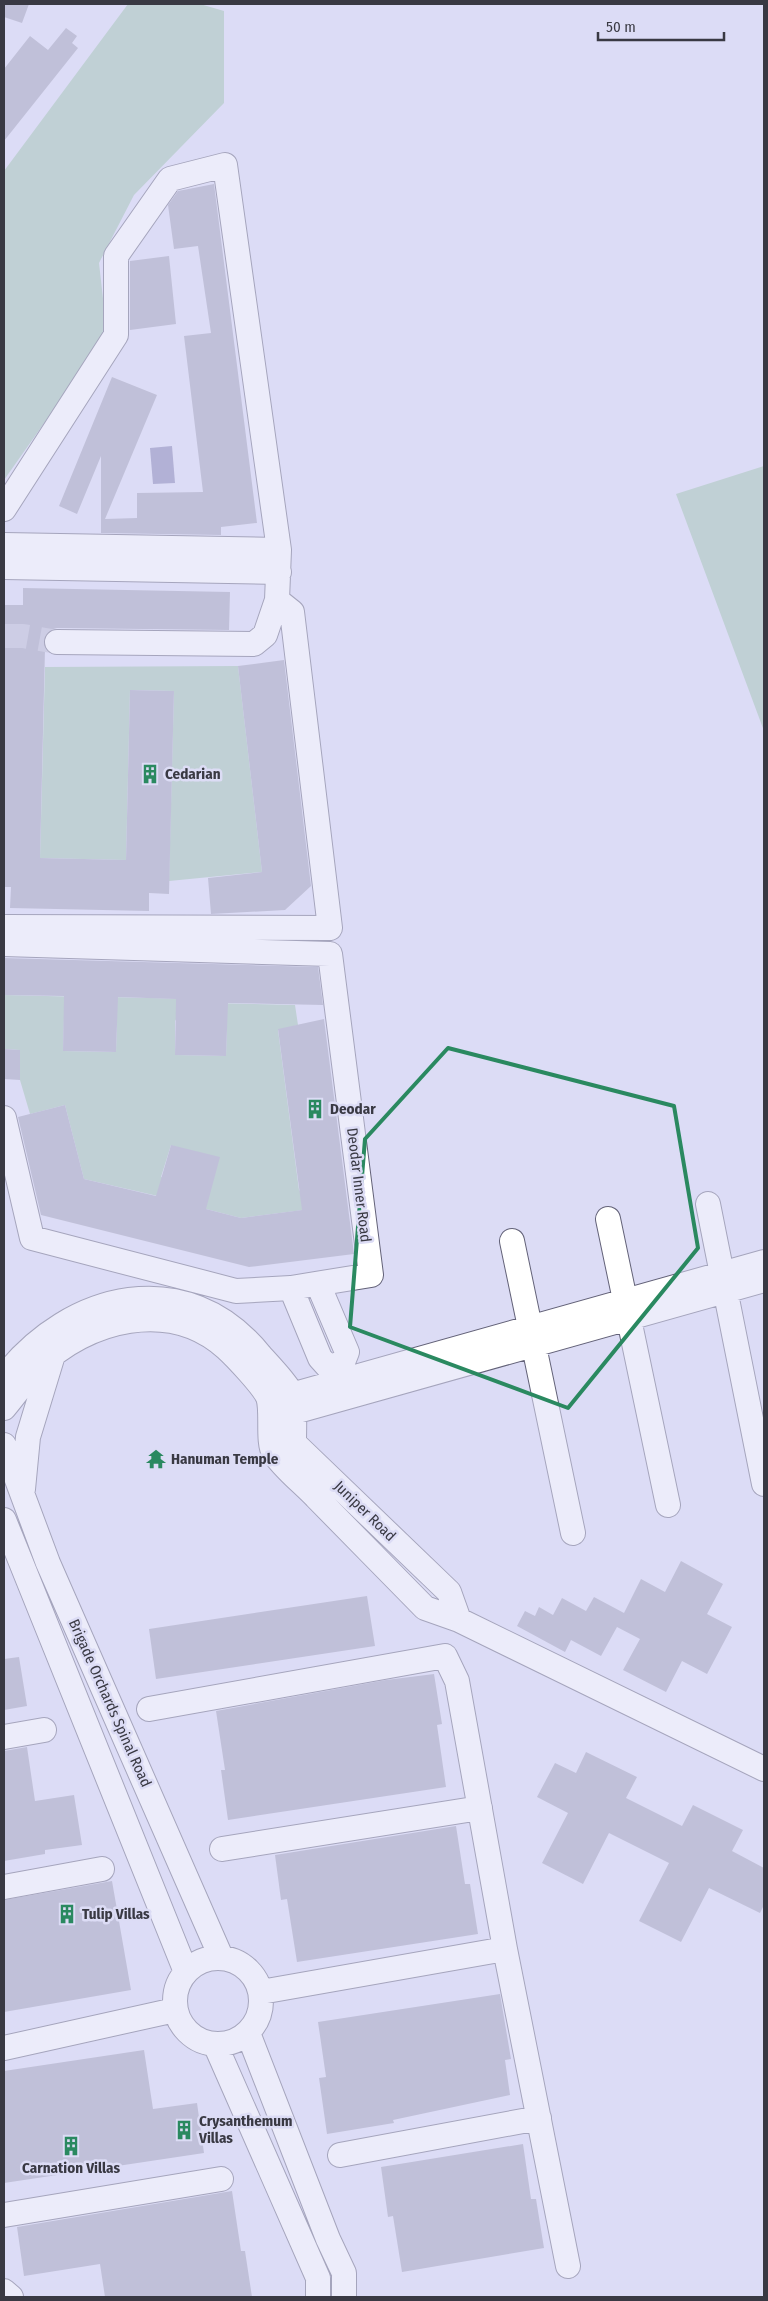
<svg xmlns="http://www.w3.org/2000/svg" width="768" height="2301" viewBox="0 0 768 2301" font-family="'Fira Sans Condensed',sans-serif">
<style>
.green{fill:#9dc1ad}
.water{fill:#7f7daf}
.building{fill:#9e9eb6}
.lines{fill:none;stroke-linecap:round;stroke-linejoin:round}
.minor-tunnel{stroke:#bbbbd1;stroke-width:24;stroke-dasharray:24 12;stroke-linecap:butt}
.minor-casing{stroke:#636278;stroke-width:26}
.minor{stroke:#fff;stroke-width:24}
.marked{fill:none;stroke:#2a8960;stroke-width:4;stroke-linejoin:round}
.labels{text-anchor:middle;dominant-baseline:central;stroke-width:5;stroke-linejoin:round;paint-order:stroke}
.poi-label{font-size:15px;font-weight:bold;fill:#393943;stroke:#dcdcf5;text-anchor:start}
.street-label{font-size:15px;fill:#393943;stroke:#dcdcf5}
</style>
<rect width="100%" height="100%" fill="#dcdcf5"/>
<path class="green" d="M 128,4 L 200,4 L 224,11 L 224,103 L 134,195 L 99,263 L 107,334 L 4,480 L 4,171 Z
M 764,466 L 764,731 L 676,494 Z
M 238,666 L 262,872 L 169,881 L 174,691 L 130,690 L 126,860 L 40,858 L 45,667 Z
M 4,995 L 88,997 L 64,1018 L 63,1051 L 116,1052 L 117,1020 L 110,997 L 190,999 L 175,1021 L 175,1055 L 226,1056 L 227,1022 L 208,1003 L 295,1005 L 298,1025 L 278,1030 L 299,1190 L 319,1208 L 241,1218 L 206,1209 L 171,1145 L 161,1177 L 178,1182 L 175,1200 L 84,1179 L 65,1105 L 30,1114 L 20,1080 L 20,1050 L 4,1049 Z"/>
<path class="water" d="M 172,446 L 175,483 L 153,484 L 150,448 Z"/>
<path class="building" d="M 4,4 L 29,4 L 22,23 L 4,17 Z
M 66,28 L 77,36 L 72,43 L 78,48 L 4,141 L 4,69 L 30,36 L 48,50 Z
M 214,184 L 257,523 L 221,527 L 221,535 L 101,533 L 101,456 L 77,514 L 59,506 L 112,377 L 157,395 L 105,519 L 137,518 L 137,493 L 203,492 L 184,336 L 211,333 L 198,246 L 174,249 L 168,205 L 178,191 Z
M 169,256 L 176,324 L 130,330 L 130,261 Z
M 23,588 L 230,592 L 229,630 L 57,628 L 50,630 L 43,641 L 45,649 L 40,858 L 126,860 L 130,690 L 174,691 L 169,894 L 149,893 L 149,911 L 10,908 L 11,887 L 4,887 L 4,605 L 23,605 Z
M 284,660 L 311,886 L 285,910 L 211,914 L 208,878 L 262,872 L 238,666 Z
M 4,958 L 318,967 L 323,1005 L 228,1003 L 226,1056 L 175,1055 L 176,999 L 118,997 L 116,1052 L 63,1051 L 64,996 L 4,995 Z
M 324,1019 L 354,1254 L 249,1267 L 41,1215 L 18,1117 L 65,1105 L 84,1179 L 156,1196 L 171,1145 L 220,1157 L 206,1209 L 241,1218 L 302,1210 L 278,1029 Z
M 4,1049 L 20,1050 L 20,1080 L 4,1079 Z
M 681,1561 L 723,1584 L 707,1614 L 732,1627 L 707,1674 L 682,1661 L 666,1692 L 623,1670 L 640,1639 L 617,1627 L 601,1656 L 571,1640 L 565,1652 L 517,1626 L 525,1611 L 535,1616 L 539,1607 L 553,1615 L 562,1598 L 586,1611 L 594,1597 L 624,1613 L 641,1579 L 665,1592 Z
M 367,1596 L 375,1646 L 156,1679 L 149,1629 Z
M 19,1657 L 27,1706 L 4,1710 L 4,1659 Z
M 434,1674 L 442,1724 L 437,1725 L 446,1787 L 228,1820 L 221,1770 L 225,1770 L 216,1711 L 386,1680 Z
M 27,1747 L 35,1801 L 74,1795 L 82,1845 L 45,1850 L 45,1854 L 4,1861 L 4,1751 Z
M 586,1752 L 637,1777 L 626,1798 L 682,1826 L 693,1805 L 743,1830 L 732,1851 L 764,1868 L 764,1905 L 760,1913 L 709,1888 L 681,1942 L 639,1921 L 669,1863 L 609,1833 L 583,1884 L 542,1863 L 568,1813 L 537,1797 L 555,1763 L 576,1773 Z
M 456,1826 L 465,1884 L 470,1884 L 478,1934 L 297,1962 L 287,1899 L 281,1900 L 275,1855 Z
M 112,1881 L 131,1990 L 4,2012 L 4,1900 Z
M 500,1994 L 511,2059 L 505,2060 L 510,2095 L 393,2120 L 394,2123 L 327,2134 L 319,2078 L 326,2077 L 318,2022 Z
M 144,2050 L 153,2109 L 197,2103 L 204,2153 L 4,2183 L 4,2071 Z
M 523,2144 L 531,2199 L 536,2199 L 544,2248 L 402,2272 L 393,2216 L 388,2217 L 381,2167 Z
M 232,2191 L 241,2251 L 245,2251 L 252,2297 L 105,2297 L 100,2264 L 24,2276 L 17,2227 Z"/>
<g class="lines">
<path class="minor-tunnel" d="M 4,636 L 23,636 L 57,642"/>
<defs>
<path id="minor" d="M 4,509 L 116,335 L 116,256 L 170,179 L 225,165 L 279,550 L 277,600 L 292,612 L 330,928 L 4,927
M 4,545 L 279,550
M 4,567 L 279,572
M 57,642 L 254,644 L 265,635 L 277,600
M 4,944 L 330,954 L 371,1275 L 291,1288 L 236,1291 L 32,1238 L 4,1118
M 708,1204 L 764,1484
M 608,1219 L 668,1505
M 512,1241 L 573,1533
M 291,1288 L 320,1358 L 329,1368 L 343,1362 L 347,1352 L 318,1284
M 4,1377 C 70,1292 187,1264 260,1355 C 268,1364 291,1388 293,1397 C 295,1412 294,1428 294,1443 L 449,1592 L 459,1620
M 277,1399 L 764,1262
M 4,1408 C 15,1395 25,1380 38,1368 C 87,1319 170,1298 226,1348 C 236,1357 263,1386 268,1397 C 273,1410 267,1442 274,1453 C 281,1466 305,1485 316,1497 C 352,1534 389,1571 425,1608 L 459,1620 L 764,1769
M 280,1416 L 764,1280
M 4,1445 L 48,1563 L 221,1957
M 23,1489 L 28,1437 L 53,1355
M 4,1520 L 186,1972
M 149,1709 L 445,1656 L 457,1681 L 505,1949 L 568,2266
M 4,1737 L 44,1730
M 222,1849 L 480,1808
M 4,1887 L 102,1869
M175 2001a43 43 0 1 1 86 0a43 43 0 1 1-86 0Z
M 261,1992 L 505,1949
M 248,2033 L 328,2239 L 344,2273 L 344,2297
M 215,2044 L 318,2278 L 318,2297
M 4,2048 L 175,2010
M 340,2155 L 539,2118
M 4,2215 L 221,2179
M 4,2291 L 11,2297"/>
</defs>
<use href="#minor" class="minor-casing"/>
<use href="#minor" class="minor"/>
</g>
<path d="M0 0H768V2301H0ZM 448,1048 L 674,1106 L 698,1248 L 568,1408 L 350,1327 L 365,1139 Z" fill="#dcdcf5" fill-opacity=".55" fill-rule="evenodd"/>
<path class="marked" d="M 448,1048 L 674,1106 L 698,1248 L 568,1408 L 350,1327 L 365,1139 Z"/>
<defs>
<symbol id="building-bare" viewBox="-9 -9 18 18"><path d="M-4-6H4V6H1V3H-1V6H-4ZM-2.5-4.3h1.7v1.8h-1.7ZM.8-4.3h1.7v1.8H.8ZM-2.5-1h1.7V.8h-1.7ZM.8-1h1.7V.8H.8Z" fill="#2a8960" stroke="#dcdcf5" stroke-width="2.5" paint-order="stroke"/></symbol>
<symbol id="temple-bare" viewBox="-9 -9 18 18"><path d="M0-6L5-2H3V0L6.5 2.5H4V6H1.5V3h-3V6H-4V2.5H-6.5L-3 0V-2H-5Z" fill="#2a8960" stroke="#dcdcf5" stroke-width="2.5" paint-order="stroke"/></symbol>
</defs>
<g fill-rule="evenodd">
<use href="#building-bare" x="136" y="760" width="28" height="28"/>
<use href="#building-bare" x="301" y="1095" width="28" height="28"/>
<use href="#temple-bare" x="142" y="1445" width="28" height="28"/>
<use href="#building-bare" x="53" y="1900" width="28" height="28"/>
<use href="#building-bare" x="170" y="2116" width="28" height="28"/>
<use href="#building-bare" x="57" y="2132" width="28" height="28"/>
</g>
<g class="labels">
<g class="poi-label">
<text x="165" y="774">Cedarian</text>
<text x="330" y="1109">Deodar</text>
<text x="171" y="1459">Hanuman Temple</text>
<text x="82" y="1914">Tulip Villas</text>
<text x="199" y="2121">Crysanthemum<tspan x="199" dy="17">Villas</tspan></text>
<text x="71" y="2168" text-anchor="middle">Carnation Villas</text>
</g>
<g class="street-label">
<text transform="translate(359 1185) rotate(83)">Deodar Inner Road</text>
<text transform="translate(365 1511) rotate(44)">Juniper Road</text>
<text transform="translate(110 1703) rotate(66)">Brigade Orchards Spinal Road</text>
</g>
</g>
<rect width="768" height="2301" fill="none" stroke="#393943" stroke-width="10"/>
<path d="M598 32v8h126v-8" fill="none" stroke="#393943" stroke-width="2.5"/>
<text x="606" y="32" font-size="15" fill="#393943" stroke="#dcdcf5" stroke-width="4" paint-order="stroke">50 m</text>
</svg>
